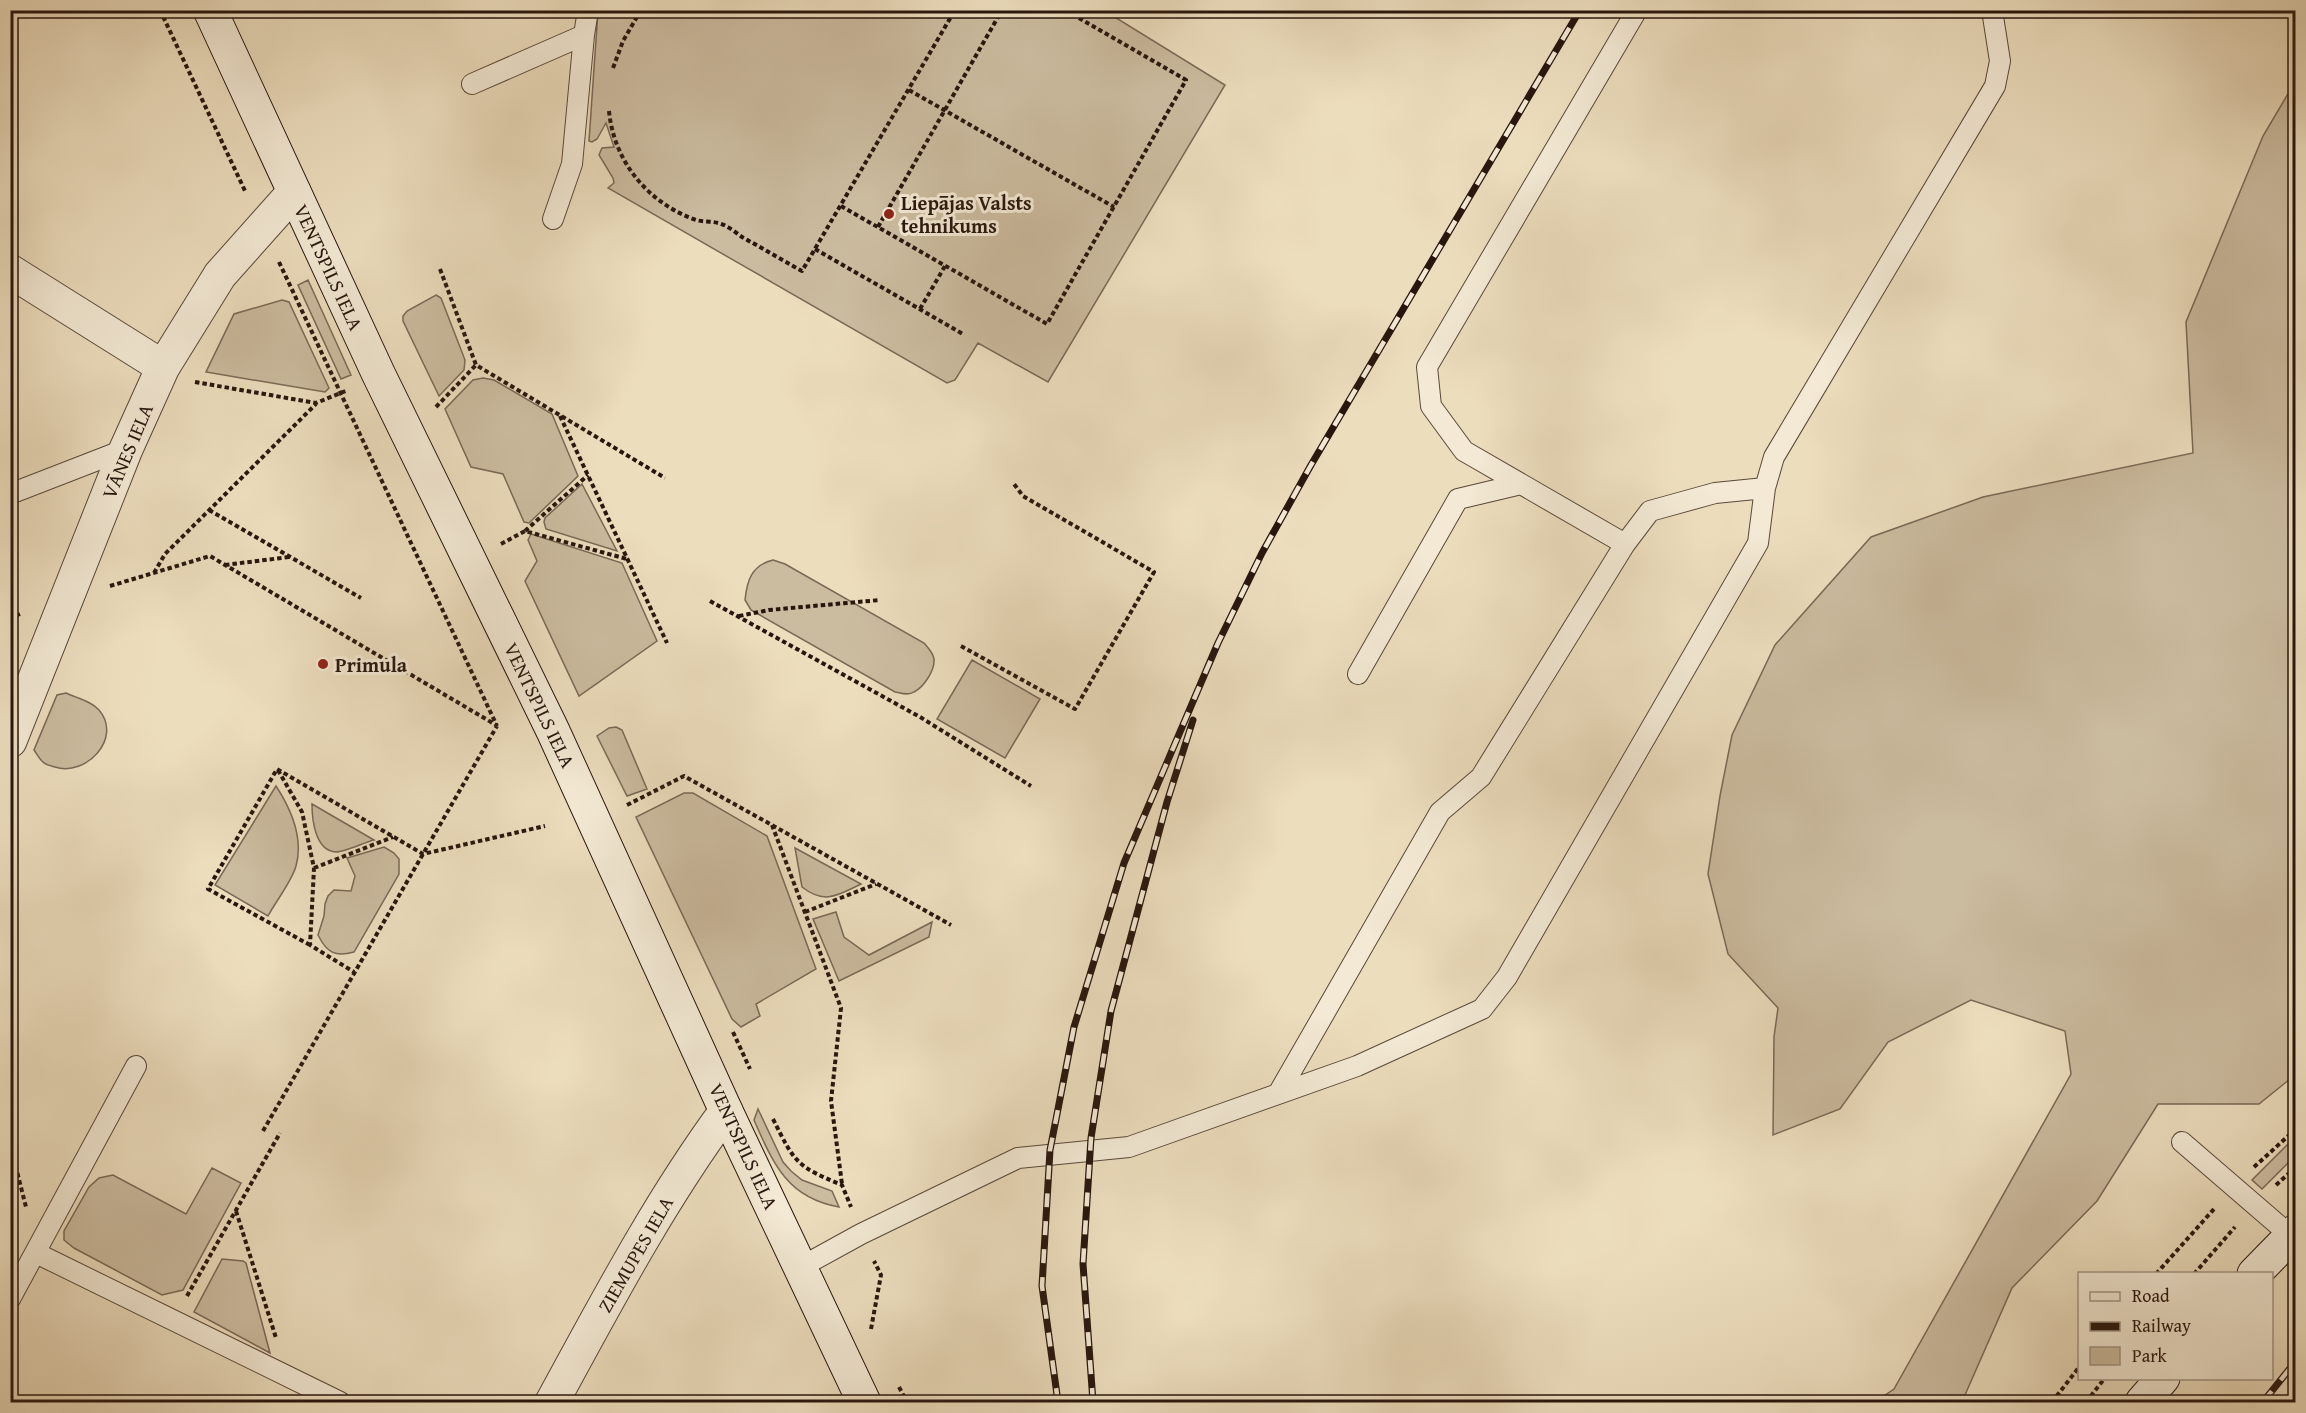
<svg xmlns="http://www.w3.org/2000/svg" width="2306" height="1413" viewBox="0 0 2306 1413" font-family="'Gentium Book Plus',serif">
<style>
.green{fill:#cbbb9f;stroke:#7a6856;stroke-width:1.5}
.lines{fill:none;stroke-linecap:round;stroke-linejoin:round}
.lane-casing{stroke:#59483a;stroke-width:22}
.street-casing{stroke:#59483a;stroke-width:35}
.secondary-casing{stroke:#28160e;stroke-width:35}
.path{stroke:#28160e;stroke-width:4;stroke-dasharray:4.5 3;stroke-linecap:butt}
.lane{stroke:#f3e9d4;stroke-width:20}
.street{stroke:#f3e9d4;stroke-width:33}
.secondary{stroke:#f3e9d4;stroke-width:33}
.rail-casing{stroke:#28160e;stroke-width:7}
.rail{stroke:#f3e9d4;stroke-width:4.5;stroke-dasharray:14;stroke-linecap:butt}
.poi-dot{fill:#8f2418;stroke:#f3e9d4;stroke-width:2}
.labels{text-anchor:middle;dominant-baseline:central;stroke-width:6;stroke-linejoin:round;paint-order:stroke}
.poi-label{font-size:20px;font-weight:bold;fill:#28160e;stroke:#f3e9d4;text-anchor:start}
.street-label{font-size:20px;fill:#28160e;stroke:#f3e9d4}
</style>
<rect width="100%" height="100%" fill="#ecddbd"/>
<filter id="stains"><feTurbulence type="fractalNoise" baseFrequency=".00333" numOctaves="4"/><feColorMatrix values="0 0 0 0 .2 0 0 0 0 .09 0 0 0 0 .02 0 0 0 .5 -.17"/></filter>
<radialGradient id="worn" r=".72"><stop offset=".6" stop-color="#630" stop-opacity="0"/><stop offset="1" stop-color="#630" stop-opacity=".3"/></radialGradient>
<path class="green" d="M 598,11 L 1105,11 L 1225,85 L 1048,382 L 978,343 L 955,380 L 947,383 L 608,188 L 614,183 L 613,178 L 599,155 L 602,148 L 614,147 L 606,123 L 597,139 L 592,142 L 589,141 Z
M 2295,82 L 2295,1075 L 2259,1104 L 2158,1104 L 2097,1201 L 2012,1288 L 1965,1395 L 1960,1402 L 1875,1402 L 1894,1389 L 2071,1074 L 2065,1031 L 1971,1000 L 1888,1042 L 1840,1109 L 1773,1135 L 1774,1037 L 1778,1008 L 1728,954 L 1708,874 L 1720,796 L 1732,735 L 1775,645 L 1871,537 L 1983,497 L 2193,453 L 2186,322 L 2263,136 Z
M 308,280 L 351,375 L 341,379 L 298,285 Z
M 436,295 L 441,298 L 465,360 L 464,370 L 439,396 L 403,321 L 403,316 L 407,311 Z
M 282,300 L 289,302 L 329,388 L 325,392 L 206,372 L 234,314 Z
M 483,378 L 494,380 L 552,414 L 578,476 L 529,523 L 524,522 L 503,474 L 471,467 L 445,409 L 473,380 Z
M 582,484 L 617,551 L 546,529 L 544,522 L 545,518 Z
M 531,534 L 622,563 L 657,641 L 579,696 L 525,581 L 537,561 L 528,540 Z
M 773,560 L 785,564 L 924,643 C 928,648 933,652 934,659 C 935,670 924,687 914,692 C 908,696 901,693 895,692 L 751,610 L 745,600 C 747,580 752,565 773,560 Z
M 972,660 L 1040,699 L 1005,758 L 937,719 Z
M 66,693 C 77,698 91,701 99,710 C 123,738 86,777 55,767 C 51,766 46,765 43,762 C 39,759 37,754 34,750 L 57,695 Z
M 616,727 L 622,730 L 647,789 L 627,796 L 597,736 L 609,728 Z
M 276,786 C 291,809 304,837 296,866 C 292,881 276,901 268,916 L 215,885 Z
M 684,793 L 693,793 L 767,836 L 816,969 L 756,1004 L 760,1016 L 741,1027 L 732,1019 L 636,817 Z
M 312,804 L 374,840 C 365,842 345,852 336,852 C 315,851 312,819 312,804 Z
M 384,847 L 394,853 L 399,859 L 399,874 L 354,952 C 335,957 327,953 318,935 L 324,916 L 325,904 L 328,896 L 334,890 L 351,891 L 355,876 L 347,858 Z
M 795,848 L 861,884 C 838,895 825,905 802,887 Z
M 836,912 L 844,937 L 869,955 L 932,922 L 929,937 L 839,981 L 813,919 Z
M 758,1109 L 783,1162 L 791,1171 L 802,1180 L 832,1191 L 839,1207 C 787,1198 773,1163 754,1120 Z
M 2295,1137 L 2295,1156 L 2262,1189 L 2252,1180 Z
M 212,1168 L 241,1183 L 183,1290 L 162,1295 L 74,1248 L 64,1240 L 64,1231 L 89,1187 L 99,1178 L 113,1175 L 186,1214 Z
M 222,1259 L 243,1261 L 246,1263 L 270,1353 L 194,1312 Z"/>
<g class="lines">
<defs>
<path id="lane" d="M 472,84 L 584,35
M 553,219 L 572,164 L 584,35 L 588,10
M 10,494 L 126,449
M 1625,544 L 1650,511 L 1715,493 L 1765,488
M 1358,674 L 1458,499 L 1521,484
M 1278,1094 L 1440,812 L 1481,777 L 1625,544 L 1464,451 L 1431,406 L 1427,367 L 1637,10
M 2182,1142 L 2291,1236
M 36,1253 L 340,1402
M 801,1267 L 861,1234 L 1018,1158 L 1129,1147 L 1357,1066 L 1482,1009 L 1507,977 L 1758,543 L 1765,488 L 1774,457 L 1995,86 L 2000,61 L 1992,10
M 10,1299 L 136,1066"/>
<path id="street" d="M 10,271 L 163,367
M 10,741 L 126,449 L 163,367 L 220,275 L 294,192
M 552,1402 C 606,1303 659,1202 726,1111"/>
<path id="secondary" d="M 210,10 L 378,373 L 553,731 L 726,1111 L 864,1402
M 2254,1274 L 2296,1231
M 2142,1402 L 2163,1378"/>
</defs>
<use href="#lane" class="lane-casing"/>
<use href="#street" class="street-casing"/>
<use href="#secondary" class="secondary-casing"/>
<path class="path" d="M 160,10 L 246,193
M 613,68 L 623,41 L 641,10
M 909,90 L 1114,207
M 609,111 C 614,162 648,203 696,220 C 703,222 711,221 718,223 C 727,225 735,232 742,237 C 762,248 782,260 802,271 L 955,10
M 841,206 L 1047,324 L 1186,80 L 1065,10
M 878,227 L 1002,10
M 815,249 L 963,334
M 279,262 L 497,726
M 440,269 L 476,365 L 665,478
M 920,309 L 945,266
M 195,382 L 316,403 L 348,390
M 436,407 L 476,365
M 560,416 L 667,643
M 209,510 L 361,598
M 525,531 L 588,475
M 501,544 L 525,531 L 627,559
M 225,565 L 289,557
M 154,573 L 165,554 L 316,404
M 110,586 L 210,556 L 496,725
M 710,601 L 920,717 L 1031,786
M 739,616 L 769,610 L 880,600
M 10,618 L 20,614
M 961,646 L 1075,709 L 1154,572 L 1023,496 L 1014,484
M 278,770 L 302,812 L 314,868 L 310,945 L 354,972
M 627,805 L 684,776 L 951,925
M 772,825 L 841,1008 L 831,1101 L 842,1184
M 314,868 L 393,837
M 805,912 L 876,884
M 310,945 L 208,889 L 277,769 L 423,854 L 545,826
M 733,1032 L 750,1069
M 773,1119 C 795,1163 796,1166 842,1185 L 851,1207
M 263,1131 L 497,726
M 10,1144 L 26,1207
M 2254,1167 L 2296,1129
M 2276,1185 L 2296,1167
M 236,1211 L 276,1338
M 2156,1274 L 2214,1209
M 2194,1274 L 2235,1227
M 187,1296 L 280,1133
M 871,1329 L 881,1275 L 874,1261
M 899,1387 L 907,1402
M 2052,1402 L 2080,1366
M 2086,1402 L 2105,1378"/>
<use href="#lane" class="lane"/>
<use href="#street" class="street"/>
<use href="#secondary" class="secondary"/>
<defs>
<path id="rail" d="M 1058,1402 L 1042,1286 L 1050,1150 L 1074,1027 L 1124,863 L 1218,643 L 1262,553 L 1311,465 L 1580,10
M 1093,1402 L 1083,1264 L 1091,1138 L 1111,1011 L 1167,802 L 1193,720
M 2263,1402 L 2296,1361"/>
</defs>
<use href="#rail" class="rail-casing"/>
<use href="#rail" class="rail"/>
</g>
<g class="poi-dot">
<circle cx="889" cy="214" r="6"/>
<circle cx="323" cy="664" r="6"/>
</g>
<g class="labels">
<g class="poi-label">
<text x="901" y="202">Liepājas Valsts<tspan x="901" dy="23">tehnikums</tspan></text>
<text x="335" y="664">Primula</text>
</g>
<g class="street-label">
<text transform="translate(329 267) rotate(65)">VENTSPILS IELA</text>
<text transform="translate(127 451) rotate(-67)">VĀNES IELA</text>
<text transform="translate(540 705) rotate(64)">VENTSPILS IELA</text>
<text transform="translate(744 1146) rotate(65)">VENTSPILS IELA</text>
<text transform="translate(635 1254) rotate(-60)">ZIEMUPES IELA</text>
</g>
</g>
<rect width="2306" height="1413" fill="none" stroke="#ecddbd" stroke-width="36"/>
<rect x="12" y="12" width="2282" height="1389" fill="none" stroke="#28160e" stroke-width="3"/>
<rect x="18" y="18" width="2270" height="1377" fill="none" stroke="#28160e" stroke-width="1.5"/>
<rect x="2078" y="1272" width="195" height="108" fill="#f3e9d4" stroke="#a29585" stroke-width="1.5"/>
<rect x="2090" y="1292" width="30" height="9" fill="#f3e9d4" stroke="#a29585" stroke-width="1.5"/>
<text x="2132" y="1302" font-size="18" fill="#28160e">Road</text>
<rect x="2090" y="1322" width="30" height="9" fill="#28160e" stroke="#a29585" stroke-width="1.5"/>
<text x="2132" y="1332" font-size="18" fill="#28160e">Railway</text>
<rect x="2090" y="1347" width="30" height="18" fill="#cbbb9f" stroke="#a29585" stroke-width="1.5"/>
<text x="2132" y="1362" font-size="18" fill="#28160e">Park</text>
<rect width="100%" height="100%" filter="url(#stains)"/>
<rect width="100%" height="100%" fill="url(#worn)"/>
</svg>
